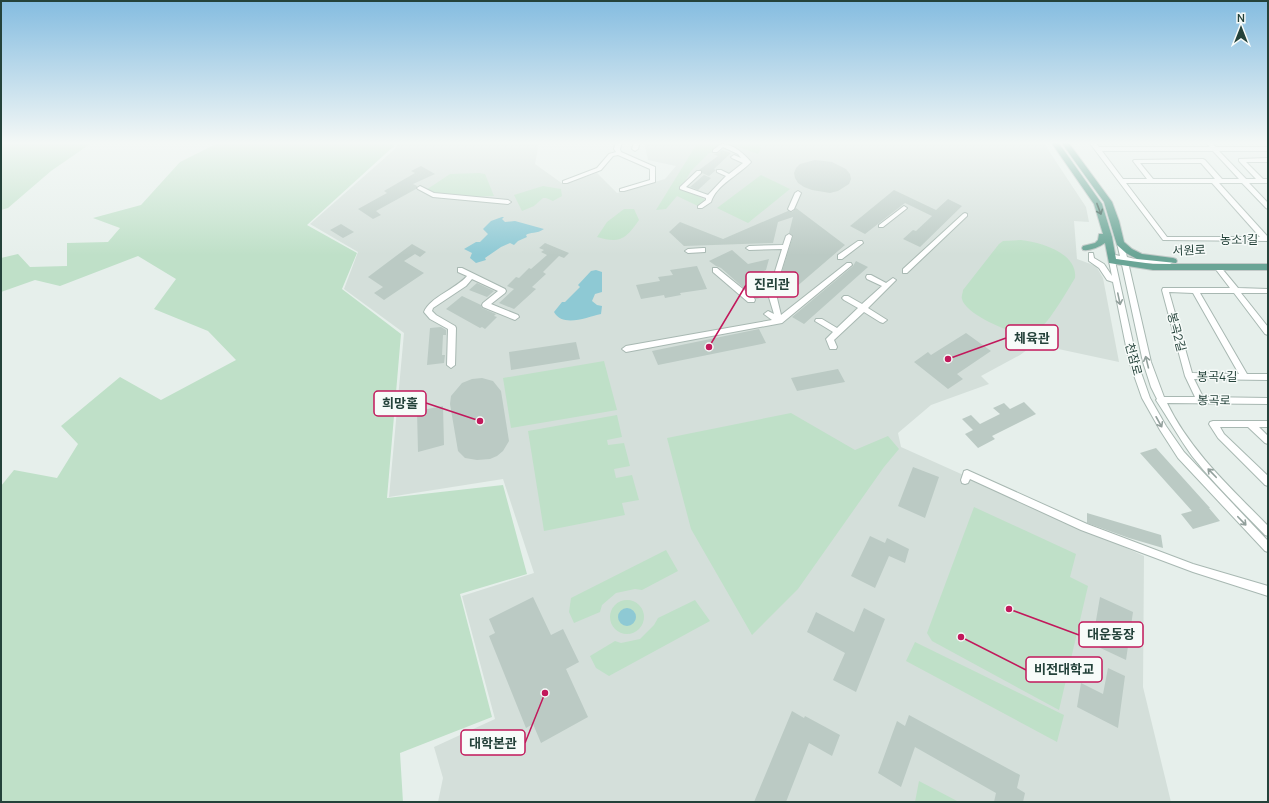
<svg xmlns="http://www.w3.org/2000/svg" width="1269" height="803" viewBox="0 0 1269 803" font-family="Manrope,'Noto Sans KR',sans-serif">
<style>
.built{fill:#d4dfda}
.green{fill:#bfe0c8}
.water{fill:#8ec9d4}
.building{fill:#bbcac4}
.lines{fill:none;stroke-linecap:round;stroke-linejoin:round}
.minor-tunnel{stroke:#bfccc8;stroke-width:6;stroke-dasharray:6 3;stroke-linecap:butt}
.minor-casing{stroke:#a8b8b2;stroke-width:2}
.major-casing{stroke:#c2cac8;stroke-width:2}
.minor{fill:#fff;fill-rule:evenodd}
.major{fill:#6aa596;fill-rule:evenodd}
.oneway{stroke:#365b51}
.oneway2{stroke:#92a09c}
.labels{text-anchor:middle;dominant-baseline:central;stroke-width:3;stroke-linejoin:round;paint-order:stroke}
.street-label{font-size:12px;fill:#24423a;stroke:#f7fbf9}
.leader{fill:none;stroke:#c2185b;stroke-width:1.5}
.callout-dot{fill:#c2185b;stroke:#f7fbf9;stroke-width:1.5}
.callout{fill:#f7fbf9;stroke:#c2185b;stroke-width:1.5}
.callout-label{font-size:13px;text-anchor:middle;font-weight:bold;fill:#24423a}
</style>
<rect width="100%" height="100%" fill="#e6efeb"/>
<path class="built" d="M 397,142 L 539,142 L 535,164 L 563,184 L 597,173 L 617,193 L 665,179 L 676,166 L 648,160 L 644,142 L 1043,142 L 1086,207 L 1089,222 L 1074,221 L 1077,259 L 1096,266 L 1103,278 L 1119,362 L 1035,344 L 1020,355 L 981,376 L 989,384 L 931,405 L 898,433 L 901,447 L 1144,556 L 1143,687 L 1171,802 L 438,802 L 443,778 L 434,747 L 495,719 L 462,596 L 534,573 L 503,479 L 389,497 L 404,333 L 344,289 L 358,252 L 310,224 L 396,148 Z"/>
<path class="green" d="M 1,142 L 93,142 L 51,171 L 8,208 L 1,210 Z
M 211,142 L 395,142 L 394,146 L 307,225 L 357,253 L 342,289 L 401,334 L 387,498 L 503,485 L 527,574 L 460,594 L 492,717 L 400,753 L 403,802 L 1,802 L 1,486 L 14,470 L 57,478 L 78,444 L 61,426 L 120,377 L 161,400 L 236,360 L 208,331 L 154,309 L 176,279 L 138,256 L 60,286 L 35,280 L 1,292 L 1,258 L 18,254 L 30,267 L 67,266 L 67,243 L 108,242 L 120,228 L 93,218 L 141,205 L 180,162 L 216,144 Z
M 698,142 L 722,142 L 721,146 L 711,153 L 709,153 L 691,171 L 681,188 L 708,201 L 700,207 L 677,196 L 666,209 L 656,210 Z
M 728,142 L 757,142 L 761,148 L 758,154 L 727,143 Z
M 479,173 L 485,174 L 494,196 C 472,197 446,200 426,190 L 450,174 Z
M 761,175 L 790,189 L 748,223 L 717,208 Z
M 543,186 L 561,189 L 562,196 L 553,201 L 546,198 L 543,198 L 534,206 L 522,211 L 514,195 Z
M 624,209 L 634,209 L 639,220 C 626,239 620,244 597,237 L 607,222 Z
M 1021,240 C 1040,242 1078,253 1075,278 C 1069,288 1048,324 1040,328 C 1033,331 1023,333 1016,332 C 1003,330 965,313 962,299 C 961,296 963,293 963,290 L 999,244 L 1003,241 Z
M 604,361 L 617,410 L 511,428 L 503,378 Z
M 791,413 L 855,450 L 888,436 L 899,449 L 884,467 L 798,589 L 752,635 L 691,529 L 667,438 Z
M 617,415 L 622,437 L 607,440 L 608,445 L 624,443 L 630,466 L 614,469 L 616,478 L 632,475 L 639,500 L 622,503 L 625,515 L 544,531 L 528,431 Z
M 974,507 L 1076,554 L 1070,577 L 1088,586 L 1059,710 L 932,641 L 927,633 Z
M 666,550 L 678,571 L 642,590 L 635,589 L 616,593 L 602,605 L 600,612 L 574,623 L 569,612 L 571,598 Z
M 695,600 L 710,621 L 609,676 L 596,668 L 590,656 L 615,641 L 621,643 L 640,639 L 654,625 L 658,618 Z
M610 617a17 17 0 1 1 34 0a17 17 0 1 1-34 0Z
M 915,642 L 1064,715 L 1057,742 L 906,661 Z
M 919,781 L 959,802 L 915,802 Z"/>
<path class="water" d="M 502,217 L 504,217 L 502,219 L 505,222 L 515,221 L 544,229 C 537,234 530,232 526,235 L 527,237 L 518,241 L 514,245 L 510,243 L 501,247 L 485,258 L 486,260 L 476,263 L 470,258 L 472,253 L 464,249 L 476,242 L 480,242 L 488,234 L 483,229 L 491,221 Z
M 596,270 L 602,272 L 602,292 L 595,294 L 592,301 L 597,305 L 602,306 L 601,314 C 587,317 563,328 554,312 L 562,302 L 565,302 L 580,287 L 578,285 L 591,271 Z
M618 617a9 9 0 1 1 18 0a9 9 0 1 1-18 0Z"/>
<path class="building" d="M 722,150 L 731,153 L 714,169 L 716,170 L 709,176 L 702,173 L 702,170 L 699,170 L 718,156 L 713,154 L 718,153 Z
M 815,160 L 832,162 L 846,169 L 850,174 L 851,179 L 849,184 L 838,191 L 830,193 L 812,190 L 804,187 L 798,183 L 795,178 L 794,173 L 796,168 L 800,164 Z
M 421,166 L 435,174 L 413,184 L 417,186 L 416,189 L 376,211 L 381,215 L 373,219 L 358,209 L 387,193 L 384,191 L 415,173 L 411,171 Z
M 704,175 L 711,178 L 698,190 L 690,187 Z
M 894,190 L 936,210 L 948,199 L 962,206 L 920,247 L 903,239 L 913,230 L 916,231 L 932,216 L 905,203 L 865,234 L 850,226 Z
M 796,208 L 845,245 L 795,288 L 777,293 L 770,290 L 767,293 L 767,296 L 756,299 L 721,268 L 716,266 L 709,261 L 732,250 L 748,264 L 769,259 L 766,270 L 748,279 L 763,284 L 771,282 L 773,284 L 776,284 L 779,281 L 793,236 L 789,233 L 793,217 L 778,222 L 773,243 L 684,246 L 669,232 L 680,222 L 723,239 L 788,211 L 792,212 Z
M 341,224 L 354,232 L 343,238 L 330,230 Z
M 545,243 L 569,253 L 564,258 L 559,256 L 543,272 L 546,274 L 532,287 L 536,289 L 514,309 L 499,303 L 514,289 L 507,286 L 516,277 L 519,278 L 529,268 L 531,269 L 547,255 L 541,252 L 544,250 L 539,248 Z
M 412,244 L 426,252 L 420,257 L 415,254 L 404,261 L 424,273 L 384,300 L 374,293 L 383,287 L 368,277 Z
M 856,261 L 868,267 L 804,324 L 792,317 L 853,266 Z
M 697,266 L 707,289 L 680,293 L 681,295 L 665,298 L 664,295 L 641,299 L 636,285 L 660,281 L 658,277 L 673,275 L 670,270 Z
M 477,283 L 494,291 L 487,297 L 469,290 Z
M 462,296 L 481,305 L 482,308 L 496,314 L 494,316 L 497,317 L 485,329 L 482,327 L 480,328 L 446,309 Z
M 441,327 L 446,330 L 446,335 L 443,335 L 442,355 L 445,355 L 444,363 L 427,365 L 430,328 Z
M 759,329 L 766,343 L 658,365 L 652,351 Z
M 966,333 L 991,351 L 957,374 L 963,379 L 948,389 L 914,362 L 928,352 L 931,355 Z
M 576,342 L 580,359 L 511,370 L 509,352 Z
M 838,369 L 845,382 L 797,391 L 791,378 Z
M 482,378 L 493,381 L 501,391 L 509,441 L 503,451 L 497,456 L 490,459 L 477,460 L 465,458 L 458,451 L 450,404 L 451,396 L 462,383 L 472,379 Z
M 1024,402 L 1036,414 L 992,436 L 995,439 L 978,448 L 965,434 L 973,430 L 962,419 L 971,415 L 980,424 L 1000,414 L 993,408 L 1004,403 L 1010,409 Z
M 443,406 L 444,445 L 418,452 L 417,411 Z
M 1156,448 L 1210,508 L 1209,508 L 1220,521 L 1193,529 L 1181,514 L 1192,511 L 1140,453 Z
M 913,467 L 939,477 L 925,518 L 898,506 Z
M 1087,513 L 1161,535 L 1163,548 L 1129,538 L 1087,523 Z
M 870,536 L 885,543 L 887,538 L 909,549 L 905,563 L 889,556 L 875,588 L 851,576 Z
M 533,597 L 551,635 L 563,629 L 579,662 L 566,669 L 588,717 L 541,743 L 533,724 L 526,728 L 489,636 L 495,633 L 489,619 Z
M 1100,597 L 1133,612 L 1126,660 L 1092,644 Z
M 864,608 L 885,619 L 856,692 L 833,680 L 845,653 L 807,632 L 816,612 L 854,632 Z
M 1108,668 L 1125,676 L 1118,728 L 1077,707 L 1081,683 L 1103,694 Z
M 792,711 L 804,718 L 805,716 L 840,735 L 832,756 L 809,743 L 786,802 L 754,802 Z
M 909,715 L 1020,775 L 1017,788 L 1025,793 L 1023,802 L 994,802 L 996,793 L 915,747 L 901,787 L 878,773 L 897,721 L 905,726 Z"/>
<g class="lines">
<path class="minor-tunnel" d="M 772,294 L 775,281"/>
<defs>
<path id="minor" d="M 616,142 L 622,142 L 620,149 L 621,152 L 655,167 L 655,182 L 624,191 L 620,191 L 620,189 L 650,180 L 650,169 L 618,155 L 613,156 L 601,170 L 567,183 L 563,183 L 563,181 L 597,168 L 609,154 L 616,152 L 614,149 Z
M 634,142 L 640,142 L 638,149 L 635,151 L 632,149 Z
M 1089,142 L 1095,142 L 1099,147 L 1210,147 L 1205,142 L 1211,142 L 1216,147 L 1268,147 L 1268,151 L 1219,151 L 1246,179 L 1256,179 L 1239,161 L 1239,159 L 1268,158 L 1268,162 L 1246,162 L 1263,179 L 1268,179 L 1268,183 L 1249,183 L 1268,203 L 1268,209 L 1266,208 L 1242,183 L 1219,183 L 1268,237 L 1268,241 L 1163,240 ZM 1102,151 L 1213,151 L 1239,179 L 1222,179 L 1205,160 L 1203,159 L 1134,160 L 1133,161 L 1147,179 L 1123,179 ZM 1140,163 L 1201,163 L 1215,179 L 1153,179 ZM 1126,183 L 1212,183 L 1260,237 L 1167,237 Z
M 721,144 C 733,143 744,154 751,162 C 739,175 716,185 711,202 L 702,208 L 698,208 L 698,206 L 706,200 L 706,198 L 680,189 L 680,187 L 697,171 L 701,171 L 701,173 L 686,187 L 708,195 L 726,176 L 717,172 L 717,170 L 721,170 L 729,174 L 743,163 L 732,158 L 731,157 L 734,155 L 741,158 L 738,154 L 723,147 L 717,152 L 713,152 L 713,150 Z
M 420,186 L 434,193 L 508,200 L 511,202 L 508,204 L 433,197 L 418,189 L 417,188 Z
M 798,191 L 801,193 L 794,209 L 791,211 L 789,210 L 788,209 L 795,193 Z
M 904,206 L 907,208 L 906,209 L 883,227 L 879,227 L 879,225 Z
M 965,213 L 967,214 L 967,216 L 907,273 L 903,273 L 903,269 L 963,214 Z
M 789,234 L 792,236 L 778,281 L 775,283 L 773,283 L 772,281 L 782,249 L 749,250 L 746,248 L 749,246 L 783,245 L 786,236 Z
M 858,241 L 862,241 L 863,243 L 842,259 L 838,259 L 838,255 Z
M 1118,241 L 1122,241 L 1123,243 L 1127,257 L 1135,259 L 1170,260 L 1173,262 L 1170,264 L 1135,263 L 1128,262 L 1151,362 L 1164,397 L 1195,397 L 1185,376 L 1162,290 L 1163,288 L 1230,288 L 1214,267 L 1217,265 L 1219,265 L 1238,288 L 1268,289 L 1268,293 L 1241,293 L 1268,327 L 1268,335 L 1265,334 L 1234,293 L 1200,293 L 1247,374 L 1268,374 L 1268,380 L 1194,379 L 1203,397 L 1268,398 L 1268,404 L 1167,403 C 1190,451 1232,489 1268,526 L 1268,536 L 1265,535 C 1240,509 1214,484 1192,456 C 1179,438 1168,418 1156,400 L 1157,399 L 1151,387 L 1143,362 L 1121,260 L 1109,258 L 1108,256 L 1111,254 L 1120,256 L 1117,243 ZM 1169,292 L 1193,293 L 1239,374 L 1192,373 Z
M 703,248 L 705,248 L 705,252 L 688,253 L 685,251 L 688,249 Z
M 1089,253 L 1093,253 L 1094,258 L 1104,264 L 1112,276 L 1109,261 L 1112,259 L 1115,261 L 1137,361 L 1150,398 L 1166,426 L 1184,452 L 1268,541 L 1268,552 L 1265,551 L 1178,458 L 1160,430 L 1142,398 L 1129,361 L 1113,282 L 1107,280 L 1099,268 L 1089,261 Z
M 847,263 L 851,263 L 852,265 L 782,323 L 626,352 L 622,349 L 626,346 L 772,320 L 764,314 L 768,311 L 774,314 L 768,294 L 770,292 L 772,292 L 776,294 L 781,315 Z
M 458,268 L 462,268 L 505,289 L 506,291 L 505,293 L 491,304 L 518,315 L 519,317 L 515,320 L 483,307 L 482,305 L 483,303 L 498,291 L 472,279 L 466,286 L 433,308 L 432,311 L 436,315 L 455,326 L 456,328 L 455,365 L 451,368 L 447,365 L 448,329 L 430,319 L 424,312 C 430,297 456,289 467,276 L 458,272 Z
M 713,268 L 717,268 L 754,298 L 755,300 L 754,302 L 748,302 L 713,272 Z
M 867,275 L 871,275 L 886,283 L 893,278 L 896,280 L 868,308 L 887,320 L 883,323 L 880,322 L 864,312 L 834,340 L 837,347 L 836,349 L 830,349 L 826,339 L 833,332 L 815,321 L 816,319 L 822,319 L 837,328 L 858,308 L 844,300 L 842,298 L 844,296 L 848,296 L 862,304 L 882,286 L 867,279 L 866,277 Z
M 1213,421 L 1268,421 L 1268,427 L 1259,427 L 1268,436 L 1268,444 L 1265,443 L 1248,427 L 1220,427 L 1224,434 L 1268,476 L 1268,486 L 1265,485 L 1218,438 L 1209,424 L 1210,422 Z
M 967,470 L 1087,524 L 1193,564 L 1268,586 L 1268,596 L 1193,572 L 1081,530 L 970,479 L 968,483 L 965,484 L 962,483 L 961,480 L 964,471 Z"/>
<path id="major" d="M 1051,142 L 1058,142 L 1102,204 L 1112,237 L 1116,259 L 1153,264 L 1268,264 L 1268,270 L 1153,270 L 1109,263 L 1105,243 C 1099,247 1090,251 1083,250 L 1082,248 L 1083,246 L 1095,243 L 1098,240 L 1099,234 L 1103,234 L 1094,204 Z
M 1061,142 L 1068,142 L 1112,202 L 1119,221 L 1124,242 L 1132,249 L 1142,254 L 1173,258 L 1176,259 L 1177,261 L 1176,263 L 1137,259 L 1126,253 L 1117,245 L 1104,202 Z"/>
</defs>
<use href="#minor" class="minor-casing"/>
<use href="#major" class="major-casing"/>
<use href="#minor" class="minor"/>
<use href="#major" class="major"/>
</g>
<defs><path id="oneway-shaft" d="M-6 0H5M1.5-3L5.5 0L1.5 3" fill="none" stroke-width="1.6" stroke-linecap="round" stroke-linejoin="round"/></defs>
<use class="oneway" href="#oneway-shaft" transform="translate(1099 209) rotate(69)"/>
<g class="oneway2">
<use href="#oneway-shaft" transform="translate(1119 299) rotate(78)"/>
<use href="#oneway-shaft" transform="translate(1147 362) rotate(-104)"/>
<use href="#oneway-shaft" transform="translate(1159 422) rotate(61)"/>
<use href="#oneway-shaft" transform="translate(1212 473) rotate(-134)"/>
<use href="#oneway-shaft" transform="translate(1242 521) rotate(46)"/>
</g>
<linearGradient id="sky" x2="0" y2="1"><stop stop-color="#84bce0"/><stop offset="0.56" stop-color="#f4f8f6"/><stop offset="1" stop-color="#f4f8f6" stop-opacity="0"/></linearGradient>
<rect width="1269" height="255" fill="url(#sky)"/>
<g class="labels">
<g class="street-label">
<text x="1239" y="239">농소1길</text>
<text transform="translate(1189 250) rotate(-2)">서원로</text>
<text transform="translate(1177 332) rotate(75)">봉곡2길</text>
<text transform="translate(1134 359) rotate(75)">천잠로</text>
<text x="1217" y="376">봉곡4길</text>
<text transform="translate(1214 400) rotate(1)">봉곡로</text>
</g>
</g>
<path class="leader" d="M709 347L746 285M948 359L1006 338M480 421L426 403M1009 609L1079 635M961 637L1026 670M545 693L525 743"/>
<g class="callout-dot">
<circle cx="709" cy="347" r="4"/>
<circle cx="948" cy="359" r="4"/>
<circle cx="480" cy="421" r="4"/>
<circle cx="1009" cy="609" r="4"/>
<circle cx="961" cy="637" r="4"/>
<circle cx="545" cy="693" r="4"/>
</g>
<g class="callout">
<rect x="746" y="272" width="52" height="25" rx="4"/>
<rect x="1006" y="325" width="52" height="25" rx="4"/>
<rect x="374" y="391" width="52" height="25" rx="4"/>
<rect x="1079" y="622" width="64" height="25" rx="4"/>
<rect x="1026" y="657" width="76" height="25" rx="4"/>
<rect x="461" y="730" width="64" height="25" rx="4"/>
</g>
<g class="callout-label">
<text x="772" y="289">진리관</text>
<text x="1032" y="343">체육관</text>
<text x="400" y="408">희망홀</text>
<text x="1111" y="639">대운동장</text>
<text x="1064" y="674">비전대학교</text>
<text x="493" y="748">대학본관</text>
</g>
<rect width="1269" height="803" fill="none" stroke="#24423a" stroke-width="4"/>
<g transform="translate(1241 28)" stroke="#f7fbf9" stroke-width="3" paint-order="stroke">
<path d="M0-3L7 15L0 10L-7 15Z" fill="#24423a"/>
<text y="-6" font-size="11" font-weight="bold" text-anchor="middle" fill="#24423a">N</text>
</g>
</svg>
